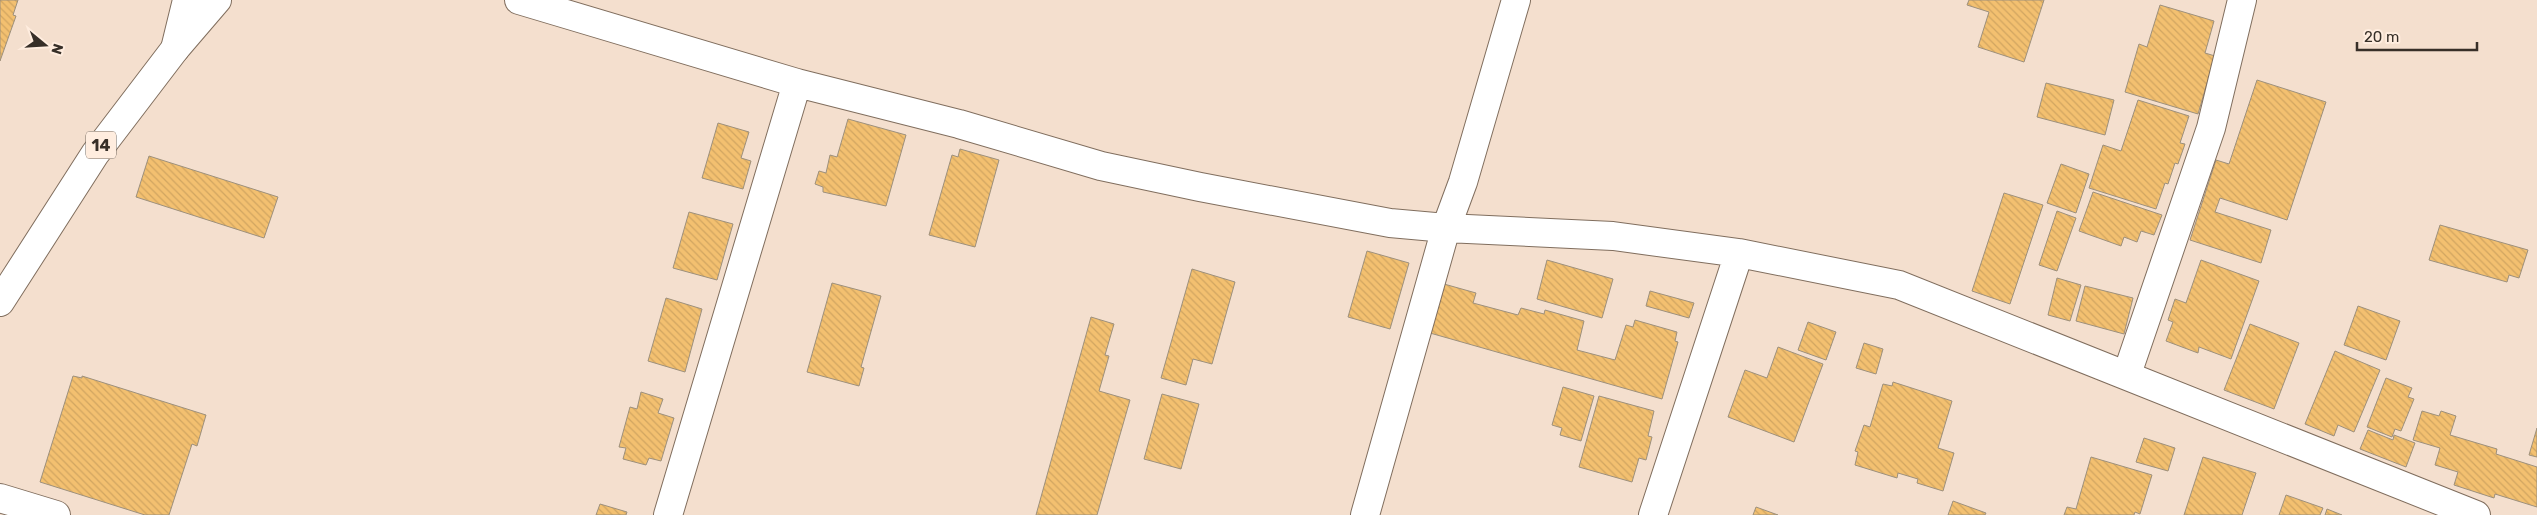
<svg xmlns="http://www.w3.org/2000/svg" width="2537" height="515" viewBox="0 0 2537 515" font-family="Rubik,sans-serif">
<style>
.building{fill:url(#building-back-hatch);stroke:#9d907c}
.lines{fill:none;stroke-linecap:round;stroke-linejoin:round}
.minor-casing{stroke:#806e5e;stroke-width:30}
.primary-casing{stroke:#806e5e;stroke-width:30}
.minor{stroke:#fff;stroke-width:28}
.primary{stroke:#fff;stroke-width:28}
.labels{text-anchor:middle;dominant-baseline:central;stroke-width:4.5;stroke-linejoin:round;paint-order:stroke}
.shield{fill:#ffeddf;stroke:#73685f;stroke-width:1}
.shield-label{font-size:16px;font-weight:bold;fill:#372f28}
</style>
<defs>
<pattern id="building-back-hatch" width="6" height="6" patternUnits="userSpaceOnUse" patternTransform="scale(1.25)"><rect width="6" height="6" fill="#f3c070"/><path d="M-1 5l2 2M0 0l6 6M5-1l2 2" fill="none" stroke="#d1a561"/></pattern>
</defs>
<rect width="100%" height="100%" fill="#f4dfce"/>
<path class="building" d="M 0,0 L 18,0 L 13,15 L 16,16 L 0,61 Z
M 1969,0 L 2044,0 L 2024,62 L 1978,47 L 1989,12 L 1967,5 Z
M 2160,5 L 2214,21 L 2205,53 L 2215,56 L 2198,114 L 2125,92 L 2139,44 L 2147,47 Z
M 2257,80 L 2326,102 L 2287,220 L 2220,198 L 2215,212 L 2271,230 L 2261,263 L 2190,240 L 2216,160 L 2229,164 Z
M 2046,83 L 2114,100 L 2105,135 L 2037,117 Z
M 2138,100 L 2189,116 L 2180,143 L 2185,144 L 2178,164 L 2175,163 L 2168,184 L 2165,183 L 2156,209 L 2089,188 L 2103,145 L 2121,151 Z
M 848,119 L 906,135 L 886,206 L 823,192 L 823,187 L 815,184 L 819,171 L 826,173 L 830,155 L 837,157 Z
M 718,123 L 749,132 L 741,158 L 751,161 L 743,189 L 702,178 Z
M 960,149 L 999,160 L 975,247 L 929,235 L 952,155 L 958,157 Z
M 149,156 L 278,197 L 264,238 L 136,197 Z
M 2061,164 L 2089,174 L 2076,213 L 2047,203 Z
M 2093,192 L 2162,215 L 2154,235 L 2141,231 L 2137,242 L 2124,237 L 2121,246 L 2079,231 Z
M 2004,193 L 2043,205 L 2010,304 L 1972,291 Z
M 2057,211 L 2076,218 L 2057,271 L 2039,265 Z
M 689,212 L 733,224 L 717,280 L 673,268 Z
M 2440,225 L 2528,250 L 2519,278 L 2509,275 L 2507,282 L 2429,260 Z
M 1367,251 L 1409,263 L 1390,329 L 1348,317 Z
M 1547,260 L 1613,279 L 1602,318 L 1537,299 Z
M 2201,260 L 2259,281 L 2231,359 L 2199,347 L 2198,353 L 2166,341 L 2173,322 L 2168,320 L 2175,299 L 2186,303 Z
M 1192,269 L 1235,282 L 1212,364 L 1193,359 L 1186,385 L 1161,378 Z
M 2057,278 L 2081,285 L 2070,321 L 2048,315 Z
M 832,283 L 881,296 L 861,367 L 864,368 L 859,386 L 807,372 Z
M 1444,284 L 1476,293 L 1473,303 L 1518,315 L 1521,308 L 1544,314 L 1545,310 L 1584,321 L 1577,350 L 1615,360 L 1626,325 L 1633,327 L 1635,320 L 1677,332 L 1675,341 L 1678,342 L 1662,399 L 1430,333 Z
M 2085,286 L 2133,298 L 2124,334 L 2076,321 Z
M 1650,291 L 1694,303 L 1689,318 L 1646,306 Z
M 666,298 L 702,309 L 685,372 L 648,361 Z
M 2358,306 L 2400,321 L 2386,360 L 2344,345 Z
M 1091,317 L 1114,324 L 1105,355 L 1109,356 L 1099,391 L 1130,400 L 1097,515 L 1036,515 Z
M 1808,322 L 1836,332 L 1826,360 L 1798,350 Z
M 2250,324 L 2299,343 L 2274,409 L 2224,390 Z
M 1864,343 L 1883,349 L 1876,374 L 1856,368 Z
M 1778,347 L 1823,364 L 1794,442 L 1728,417 L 1745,370 L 1767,378 Z
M 2335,351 L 2380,370 L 2354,432 L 2338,425 L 2334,436 L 2305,424 Z
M 73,376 L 82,378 L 82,376 L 206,415 L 197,446 L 192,444 L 169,515 L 145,515 L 40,482 Z
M 2386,378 L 2412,388 L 2408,397 L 2414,399 L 2401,431 L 2395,429 L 2392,437 L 2367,427 Z
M 1893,382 L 1952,401 L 1938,448 L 1954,453 L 1943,491 L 1917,483 L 1918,479 L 1898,473 L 1897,478 L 1855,465 L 1858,452 L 1855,451 L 1864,425 L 1870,427 L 1883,384 L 1892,386 Z
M 1563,387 L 1594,396 L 1581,441 L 1560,435 L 1562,428 L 1552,425 Z
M 641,392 L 663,399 L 658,413 L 674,418 L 661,461 L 649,458 L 646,465 L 623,459 L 626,448 L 619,447 L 630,407 L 637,409 Z
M 1162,394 L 1199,404 L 1181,469 L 1144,459 Z
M 1599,396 L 1654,411 L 1648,436 L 1652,437 L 1646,460 L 1639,458 L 1632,482 L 1579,467 Z
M 2422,411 L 2439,416 L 2441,411 L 2456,416 L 2450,435 L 2497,449 L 2496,454 L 2537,467 L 2537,507 L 2495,494 L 2494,498 L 2454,485 L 2458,472 L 2435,465 L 2440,448 L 2413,440 Z
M 2537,428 L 2537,457 L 2529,455 Z
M 2368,430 L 2393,440 L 2394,435 L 2415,443 L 2406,467 L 2360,449 Z
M 2144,438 L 2175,448 L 2168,471 L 2136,462 Z
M 2091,457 L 2152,475 L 2140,514 L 2135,512 L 2134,515 L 2064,515 L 2067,507 L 2076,509 Z
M 2203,457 L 2256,473 L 2242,515 L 2184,515 Z
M 2286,495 L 2323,508 L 2320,515 L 2279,515 Z
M 1953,501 L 1986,513 L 1985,515 L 1948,515 Z
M 600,504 L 627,512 L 626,515 L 596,515 Z
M 1756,507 L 1778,515 L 1753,515 Z
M 2327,509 L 2342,515 L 2325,515 Z"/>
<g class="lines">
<defs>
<path id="minor" d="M 519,0 L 797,83 L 959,124 L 1101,166 L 1200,187 L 1390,223 L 1446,228 L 1613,236 L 1739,253 L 1899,285 L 2476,515
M 175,49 L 187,0
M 2127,374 L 2211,128 L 2242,0
M 0,498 L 56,515
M 668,515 L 797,83
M 1365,515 L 1446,228 L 1463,182 L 1516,0
M 1653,515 L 1739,253"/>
<path id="primary" d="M 0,302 L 95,154 L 175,49 L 217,0"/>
</defs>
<use href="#minor" class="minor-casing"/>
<use href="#primary" class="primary-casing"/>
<use href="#minor" class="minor"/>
<use href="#primary" class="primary"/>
</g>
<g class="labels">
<rect class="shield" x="86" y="131.5" width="30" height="27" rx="4"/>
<g class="shield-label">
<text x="101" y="145">14</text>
</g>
</g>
<g transform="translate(45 45) rotate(108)" stroke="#ffeddf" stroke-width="4" paint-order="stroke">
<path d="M0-4L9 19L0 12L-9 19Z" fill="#372f28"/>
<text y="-8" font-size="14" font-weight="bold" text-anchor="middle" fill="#372f28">N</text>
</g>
<path d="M2357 42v8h120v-8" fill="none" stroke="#372f28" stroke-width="2.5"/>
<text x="2364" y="42" font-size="15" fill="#372f28" stroke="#ffeddf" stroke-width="4" paint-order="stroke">20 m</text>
</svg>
